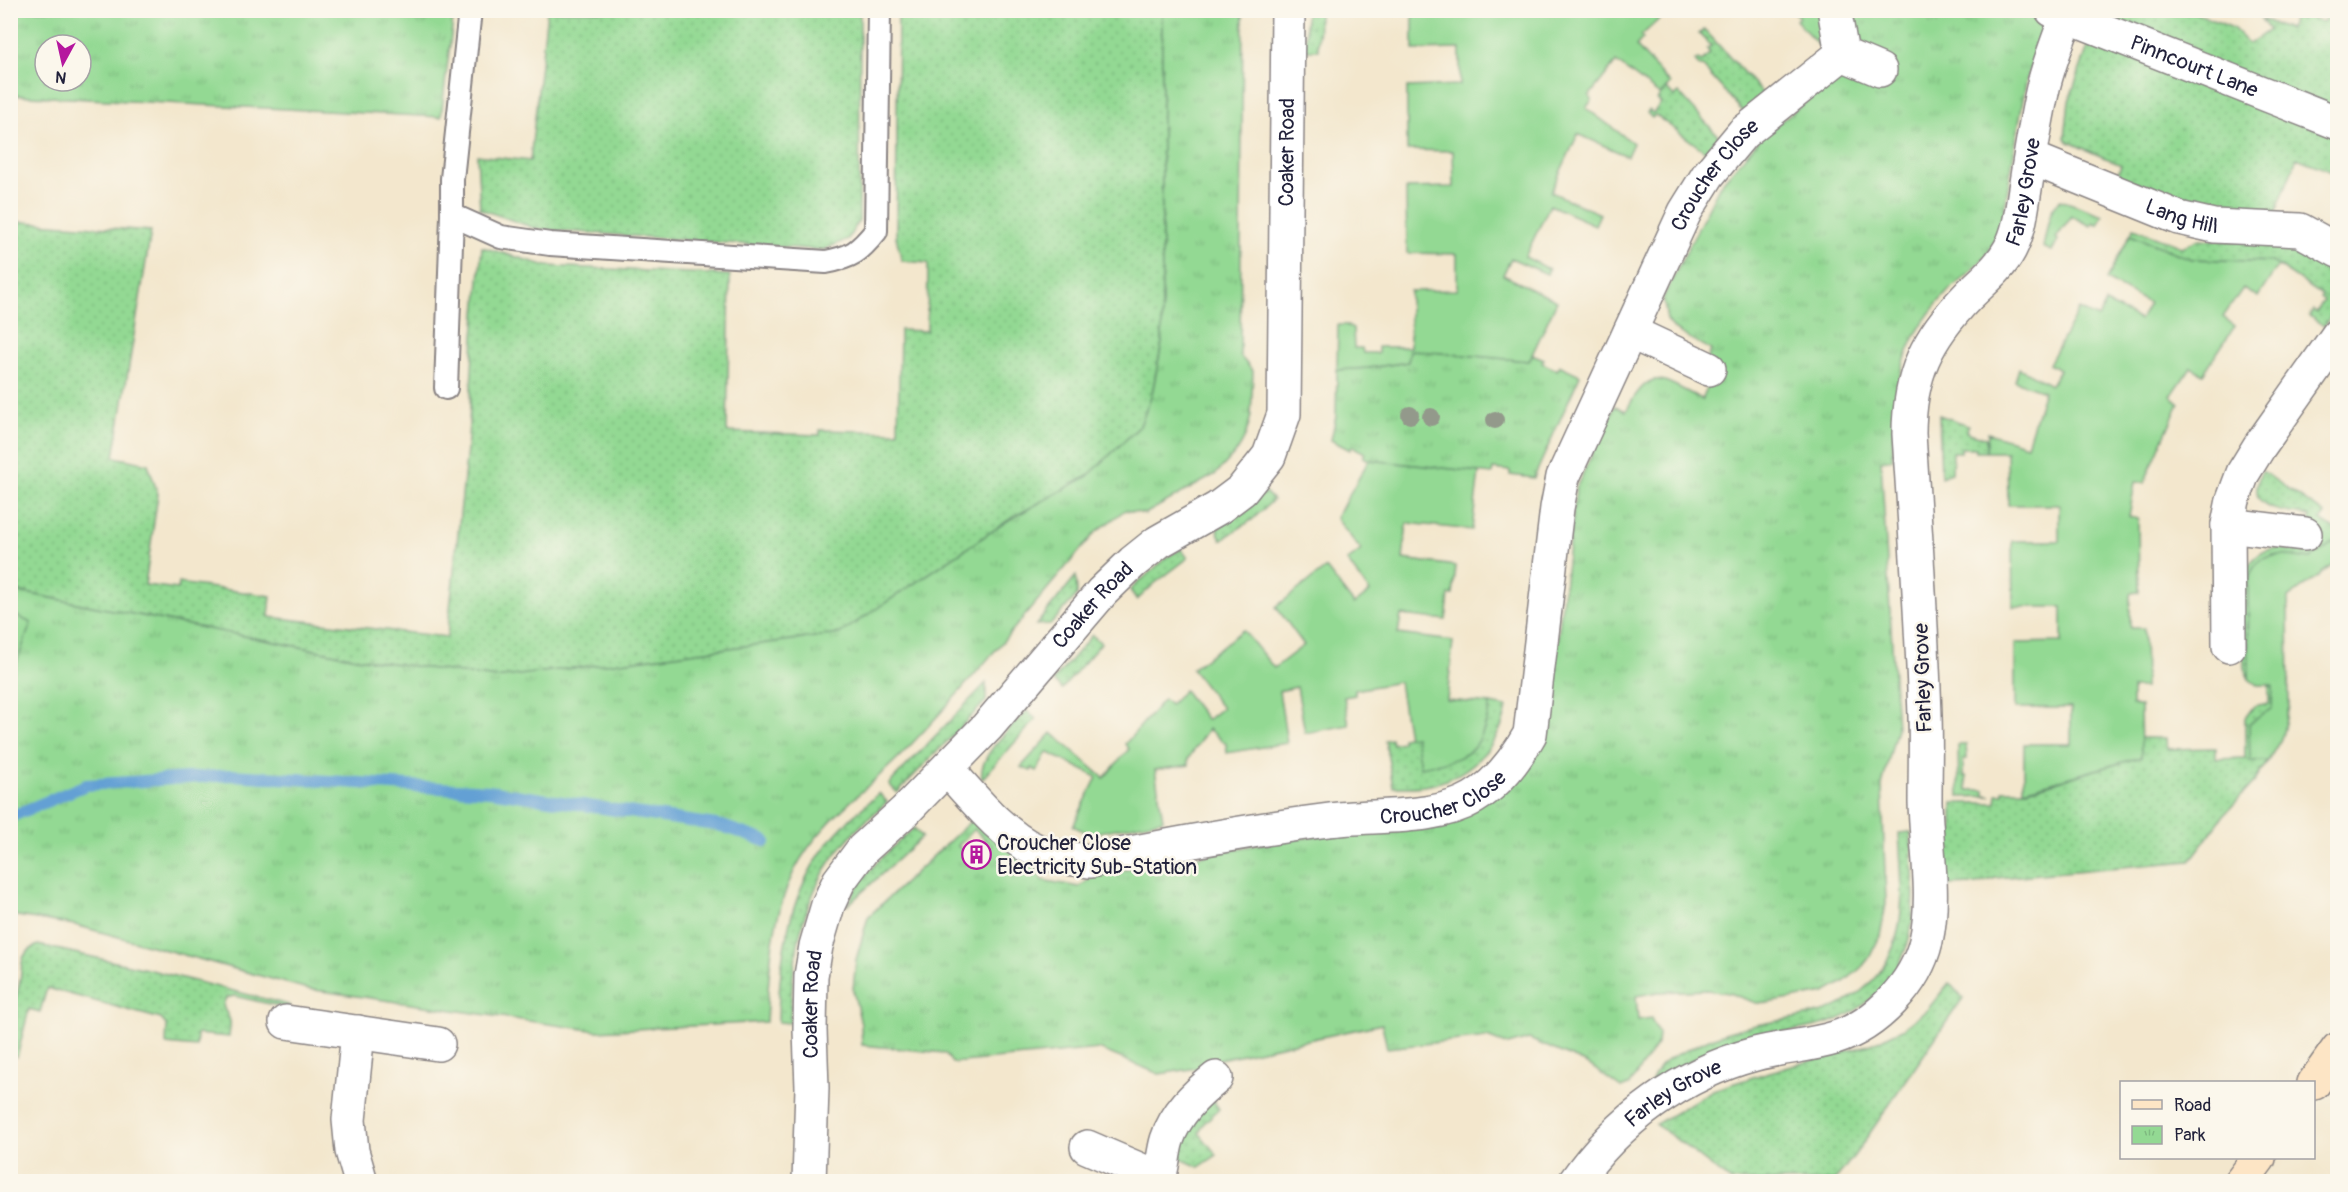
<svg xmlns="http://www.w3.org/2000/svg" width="2348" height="1192" viewBox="0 0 2348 1192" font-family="Pangolin,sans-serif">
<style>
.grass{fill:url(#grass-dots);stroke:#5a7e67;stroke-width:1.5}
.park{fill:url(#park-tufts);stroke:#5a7e67;stroke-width:1.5;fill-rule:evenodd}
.garden{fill:#93d993;stroke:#5a7e67;stroke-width:1.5}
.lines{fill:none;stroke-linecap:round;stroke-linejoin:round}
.stream{stroke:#63a0d4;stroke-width:12}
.lane-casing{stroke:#8a8484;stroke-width:26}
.street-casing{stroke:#8a8484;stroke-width:36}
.secondary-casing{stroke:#8a8484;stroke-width:36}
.lane{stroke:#fff;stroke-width:22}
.street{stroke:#fff;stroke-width:33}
.secondary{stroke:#fde5c5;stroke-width:33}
.tree{fill:#93998b}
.labels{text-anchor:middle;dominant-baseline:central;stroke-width:5;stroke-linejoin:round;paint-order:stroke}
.street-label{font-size:21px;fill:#22223b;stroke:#fbf7ec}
.poi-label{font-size:21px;fill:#22223b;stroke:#fbf7ec;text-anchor:start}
</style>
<defs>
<pattern id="grass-dots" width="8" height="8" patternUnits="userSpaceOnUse" patternTransform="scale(1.5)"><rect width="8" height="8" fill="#93d993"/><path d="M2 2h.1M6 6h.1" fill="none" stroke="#7eba80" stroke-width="1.8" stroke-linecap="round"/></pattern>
<pattern id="park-tufts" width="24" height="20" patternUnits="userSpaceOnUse" patternTransform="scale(1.5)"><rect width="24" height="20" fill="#93d993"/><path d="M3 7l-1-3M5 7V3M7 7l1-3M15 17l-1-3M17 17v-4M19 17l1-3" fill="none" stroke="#7eba80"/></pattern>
</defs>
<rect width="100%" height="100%" fill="#fbf7ec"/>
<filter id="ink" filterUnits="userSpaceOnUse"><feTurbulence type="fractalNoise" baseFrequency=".0167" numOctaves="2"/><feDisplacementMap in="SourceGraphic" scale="12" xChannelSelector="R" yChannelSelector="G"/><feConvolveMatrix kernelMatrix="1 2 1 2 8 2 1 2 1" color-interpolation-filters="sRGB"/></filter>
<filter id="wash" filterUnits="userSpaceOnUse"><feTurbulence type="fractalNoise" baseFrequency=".008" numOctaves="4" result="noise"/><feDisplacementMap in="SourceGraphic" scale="24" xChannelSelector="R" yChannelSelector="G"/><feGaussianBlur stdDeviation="1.35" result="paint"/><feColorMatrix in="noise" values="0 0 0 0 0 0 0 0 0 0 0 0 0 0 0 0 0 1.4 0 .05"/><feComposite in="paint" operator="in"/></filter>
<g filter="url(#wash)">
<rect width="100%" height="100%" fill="#f3e7cd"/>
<path class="grass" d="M 547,11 L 860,11 L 859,220 L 848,239 L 823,250 L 537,229 L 480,209 L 477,155 L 530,161 Z
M 898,11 L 1162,11 L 1162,343 L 1152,394 L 1140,426 L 1088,476 L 1012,518 L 839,634 L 496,678 L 356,658 L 11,590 L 10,221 L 151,231 L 114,457 L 148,464 L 158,494 L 145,585 L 178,589 L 179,583 L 271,596 L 269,617 L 447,637 L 468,439 L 474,336 L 482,247 L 547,266 L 730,275 L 727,432 L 820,435 L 820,430 L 898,432 L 900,330 L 927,331 L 928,263 L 902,261 L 896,237 Z
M 1306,11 L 1319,11 L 1318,50 L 1306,50 Z
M 2100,11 L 2191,11 L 2233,28 L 2249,44 L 2269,30 L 2261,19 L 2289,29 L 2294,17 L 2301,19 L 2303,15 L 2323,22 L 2328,11 L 2337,11 L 2337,99 L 2331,110 L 2097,19 Z
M 1704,29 L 1765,96 L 1744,113 L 1702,66 L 1700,67 L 1695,61 L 1698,59 L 1701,62 L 1710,53 L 1707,49 L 1711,46 L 1699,34 Z
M 2092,35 L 2337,135 L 2337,174 L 2297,158 L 2275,214 L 2219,211 L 2193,207 L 2117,176 L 2121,165 L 2069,142 L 2065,138 L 2069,101 Z
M 1666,88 L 1674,97 L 1679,93 L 1719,137 L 1706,152 L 1655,115 L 1652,118 L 1647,113 L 1649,110 L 1653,113 L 1661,103 L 1657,100 Z
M 2134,228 L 2182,247 L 2199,239 L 2293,245 L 2329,262 L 2338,273 L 2337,307 L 2324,326 L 2309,316 L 2313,310 L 2316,312 L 2324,301 L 2320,298 L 2322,295 L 2272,262 L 2191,259 L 2130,235 Z
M 1939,415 L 1968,425 L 1966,432 L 1986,438 L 1986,452 L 1976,452 L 1976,448 L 1961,448 L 1961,452 L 1953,452 L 1952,473 L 1941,477 Z
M 2262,471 L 2325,514 L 2321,520 L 2337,531 L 2337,540 L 2310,559 L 2273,555 L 2261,560 L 2250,574 L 2248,585 L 2249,679 L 2244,668 C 2243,645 2238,593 2245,573 C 2249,562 2260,551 2272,549 C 2283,548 2295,551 2305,553 L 2310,516 C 2283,510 2242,513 2262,471 Z
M 1265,492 L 1273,500 L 1252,520 L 1221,540 L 1217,529 L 1238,515 Z
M 1181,549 L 1188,558 L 1154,584 L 1137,600 L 1130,590 L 1167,557 Z
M 1076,576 L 1077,595 L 1051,624 L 1036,625 Z
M 1092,635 L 1101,643 L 1062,689 L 1053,681 Z
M 986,683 L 986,701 L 897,793 L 889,784 Z
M 2269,685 L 2273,685 L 2272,708 L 2250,761 L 2268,761 L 2255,781 L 2224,815 L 2190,861 L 1996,878 L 1977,884 L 1946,885 L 1942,832 L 1953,831 L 1953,803 L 1996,803 L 1997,794 L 2003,794 L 2003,790 L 2028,790 L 2141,757 L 2140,738 L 2166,738 L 2167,749 L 2216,748 L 2216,759 L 2245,758 L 2245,718 L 2254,706 L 2269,703 Z
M 1490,704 L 1507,707 C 1500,745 1471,774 1434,784 C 1422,788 1406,787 1393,787 L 1385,740 L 1391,739 L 1392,744 L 1402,742 L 1402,738 L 1415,735 L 1469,752 C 1483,737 1487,724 1490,704 Z
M 1027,711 L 1036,719 L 982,779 C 977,756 1012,727 1027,711 Z
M 879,793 L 887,802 C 874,814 859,826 847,840 C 801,892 792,956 790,1023 L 778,1022 C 779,956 789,888 833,837 C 846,821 864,807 879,793 Z
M 914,828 L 922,837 L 847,906 C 862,873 887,852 914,828 Z
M 1911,832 C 1912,862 1916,893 1912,923 C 1906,971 1870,1011 1825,1024 C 1794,1033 1761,1033 1730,1043 C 1702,1052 1676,1070 1650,1085 C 1653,1079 1656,1070 1661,1065 C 1669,1057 1686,1051 1697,1045 C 1735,1024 1778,1023 1819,1013 C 1834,1010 1848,1001 1860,992 C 1912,951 1902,892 1899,833 Z
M 38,945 L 147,969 L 289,1005 L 288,1008 L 234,996 L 226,998 C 219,1009 228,1011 230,1021 C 231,1026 229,1032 229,1037 L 197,1034 L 196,1047 L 166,1044 L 167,1026 L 161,1019 L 47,988 L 40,1012 L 29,1009 L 17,1057 L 11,1052 L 11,1033 L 17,1012 L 13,1010 C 15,1000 18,991 20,981 C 23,962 18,955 38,945 Z
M 1949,983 L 1963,998 L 1854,1156 L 1834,1181 L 1731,1181 L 1656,1124 L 1713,1090 L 1766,1073 L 1869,1045 L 1902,1029 L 1927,1010 Z
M 1212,1099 L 1219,1109 L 1205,1122 L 1199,1133 L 1217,1155 L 1199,1167 L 1179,1158 L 1187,1129 Z"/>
<path class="park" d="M 2031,10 L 2037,13 L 2044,27 L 2026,82 L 2004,211 C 1999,229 1994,248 1981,261 C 1970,274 1955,283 1944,296 C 1899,343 1892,396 1893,459 L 1881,461 L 1897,728 L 1882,785 L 1886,904 L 1880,936 L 1869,958 L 1862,967 L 1844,982 L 1825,993 L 1767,1003 L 1756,1003 L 1729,993 L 1707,990 L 1657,992 L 1636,996 L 1638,1020 L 1651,1018 L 1658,1033 L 1657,1044 L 1629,1085 L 1621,1088 L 1588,1064 L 1529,1039 L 1508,1045 L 1487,1037 L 1387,1048 L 1382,1024 L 1220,1059 L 1198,1068 L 1159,1074 L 1099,1049 L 952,1063 L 945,1053 L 862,1045 L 861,1024 L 853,990 L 856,960 L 868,917 L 974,818 L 1034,865 L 1042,880 L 1079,887 L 1094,876 L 1261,844 L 1326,835 L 1438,825 L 1547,728 L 1576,488 L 1615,406 L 1626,411 C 1652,363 1661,380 1702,399 L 1717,365 L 1707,361 L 1711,350 L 1675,330 L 1667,320 L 1663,298 L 1720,185 L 1763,135 L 1830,83 L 1841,78 L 1859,78 L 1869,49 L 1856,35 L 1851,11 L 1823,34 L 1820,47 L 1796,20 L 1799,17 L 1793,11 ZM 974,829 L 992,846 L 976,864 L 958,846 Z
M 10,11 L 11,10 L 454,11 L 441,117 L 11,95 ZM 45,45 L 81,45 L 81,81 L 45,81 Z
M 1162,11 L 1243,11 L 1240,356 L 1253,371 L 1251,416 L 1245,437 L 1238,450 L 1216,474 L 1145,514 L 1125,510 L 1095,533 C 1032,606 971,682 904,752 C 866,791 819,822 794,871 C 771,918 769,971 766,1022 L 597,1031 L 308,989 L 75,925 L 11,915 L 10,590 L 356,658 L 496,678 L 839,634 L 1012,518 L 1088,476 L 1140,426 L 1152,394 L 1162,343 Z
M 1410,350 L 1529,361 L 1532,354 L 1544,359 L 1542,363 L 1557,370 L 1559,365 L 1580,375 L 1534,478 L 1510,475 L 1510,471 L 1493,469 L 1492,474 L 1369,460 L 1363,457 L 1365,453 L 1352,446 L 1350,450 L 1331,440 L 1336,416 L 1337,370 L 1368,368 L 1408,362 Z"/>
<path class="garden" d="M 1413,11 L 1668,11 L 1641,36 L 1643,38 L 1636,46 L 1670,84 L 1660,95 L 1616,62 L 1589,96 L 1592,100 L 1586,108 L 1633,143 L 1627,156 L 1578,134 L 1551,192 L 1600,214 L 1595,225 L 1550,205 L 1525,257 L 1549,269 L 1547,274 L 1511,258 L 1503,275 L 1557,301 L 1529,361 L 1410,350 L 1408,362 L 1368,368 L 1337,370 L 1338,325 L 1348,325 L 1348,327 L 1353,328 L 1354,348 L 1362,348 L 1363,353 L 1378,353 L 1378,347 L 1410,347 L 1410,291 L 1457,290 L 1457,254 L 1407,253 L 1406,188 L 1454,187 L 1453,151 L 1407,150 L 1407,87 L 1460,85 L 1460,49 L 1413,50 Z
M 2061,200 L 2103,215 L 2098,225 L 2093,222 L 2091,226 L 2072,216 L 2056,238 L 2058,240 L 2052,251 L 2043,247 C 2047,233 2048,206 2061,200 Z
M 2130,235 L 2191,259 L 2272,262 L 2278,266 L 2258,297 L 2243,288 L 2223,317 L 2235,326 L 2203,374 L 2191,367 L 2171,396 L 2179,403 L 2144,483 L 2135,482 L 2129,517 L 2138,519 L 2139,592 L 2130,593 L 2130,628 L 2144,628 L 2145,688 L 2132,688 L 2132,706 L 2140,706 L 2141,757 L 2024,790 L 2024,744 L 2071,744 L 2071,708 L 2015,708 L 2015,643 L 2062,642 L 2062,607 L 2013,607 L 2012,541 L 2059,541 L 2059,505 L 2008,505 L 2007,452 L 1986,452 L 1988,433 L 2027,445 L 2044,391 L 2015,381 L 2019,368 L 2051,385 L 2059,370 L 2049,364 L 2079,309 L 2098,318 L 2106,303 L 2140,320 L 2149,303 L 2106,280 Z
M 1369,460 L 1479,472 L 1472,530 L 1407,523 L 1403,559 L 1456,566 L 1453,595 L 1449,595 L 1446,620 L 1401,615 L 1398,634 L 1453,641 L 1447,700 L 1490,704 C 1481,756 1467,758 1420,767 L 1415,736 L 1408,737 L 1399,682 L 1355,690 L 1355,695 L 1344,697 L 1349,725 L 1305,733 L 1297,687 L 1279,691 L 1287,743 L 1227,753 L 1226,744 L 1208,729 L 1188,759 L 1189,765 L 1155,770 L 1163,820 L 1089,834 L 1073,826 L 1097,777 L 1047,752 L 1037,771 L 1032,768 L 1031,771 L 1021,767 L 1052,733 L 1104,778 L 1129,749 L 1125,744 L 1164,699 L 1170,705 L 1184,690 L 1207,720 L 1222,708 L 1192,669 L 1243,630 L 1274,668 L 1304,645 L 1276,607 L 1326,568 L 1354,604 L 1370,592 L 1347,561 L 1361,550 L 1336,518 Z
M 2337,540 L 2337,562 L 2288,598 L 2289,707 L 2281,739 L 2268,761 L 2250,761 L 2249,724 L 2272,708 L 2273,685 L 2257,685 L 2249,679 L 2248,585 C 2253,548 2282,555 2310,559 Z
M 11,613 L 31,623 L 11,678 Z
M 1958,745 L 1966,745 L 1967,759 L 1963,760 L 1963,776 L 1966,776 L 1967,790 L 1985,790 L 1985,795 L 1991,796 L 1959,797 Z"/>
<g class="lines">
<path class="stream" d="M 10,817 L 86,785 L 231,775 L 489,791 L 722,826 L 765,841"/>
</g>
</g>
<g filter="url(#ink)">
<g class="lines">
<defs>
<path id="lane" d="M 470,10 L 452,179 L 452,215 L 501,237 L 550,244 L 826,262 C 852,257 859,252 876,231 L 879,10
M 446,388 L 452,215"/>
<g id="street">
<path id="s1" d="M 2052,10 L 2338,123"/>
<path d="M 1835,14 L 1842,54 L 1880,70"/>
<path id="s2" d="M 2031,158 L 2179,218 L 2214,226 L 2300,230 L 2338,251"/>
<path d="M 1630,332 L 1709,369"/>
<path d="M 2228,525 L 2305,534"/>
<path d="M 2229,646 L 2228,525 L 2233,500 L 2243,473 L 2259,447 L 2338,335"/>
<path id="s3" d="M 947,769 C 971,795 1003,836 1036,850 C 1054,857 1072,859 1090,861 C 1169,845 1249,830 1329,820 C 1374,814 1434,821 1473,798 C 1499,783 1516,759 1530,734 L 1557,508 L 1563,477 L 1685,212 L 1708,175 L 1743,133 L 1842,54"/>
<path d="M 286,1022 L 438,1044"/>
<path d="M 358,1032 L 349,1120 L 352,1151 L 361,1182"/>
<path d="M 1087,1147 L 1159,1178"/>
<path id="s4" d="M 809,1182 L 812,1088 L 810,1030 L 811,976 L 816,946 L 828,905 L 839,881 L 863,849 L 905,811 L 987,727 L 1102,592 L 1133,562 L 1158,542 L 1218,508 L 1242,490 L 1269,456 L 1284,414 L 1288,10"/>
<path d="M 1158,1182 C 1163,1168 1163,1153 1167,1140 C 1176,1113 1195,1095 1216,1078"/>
<path id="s5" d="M 1575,1182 C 1618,1120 1683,1073 1755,1054 C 1781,1047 1809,1046 1835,1038 C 1876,1025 1916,984 1926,941 C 1936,896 1926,847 1925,802 C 1925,774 1926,745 1925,716 C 1922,622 1915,528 1909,434 C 1909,375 1927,338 1968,296 C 1983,281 2000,268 2010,249 C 2021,228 2022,205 2026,183 C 2031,151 2036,119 2043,88 C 2049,62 2060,36 2069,10"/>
</g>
<path id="secondary" d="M 2314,1083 L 2338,1049
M 2241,1182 L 2259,1158"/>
</defs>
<use href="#lane" class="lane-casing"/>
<use href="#street" class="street-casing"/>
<use href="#secondary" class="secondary-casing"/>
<use href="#lane" class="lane"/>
<use href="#street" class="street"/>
<use href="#secondary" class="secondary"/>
</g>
<g class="tree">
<circle cx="1410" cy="415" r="9"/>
<circle cx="1431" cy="417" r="9"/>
<circle cx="1495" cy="420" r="9"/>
</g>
</g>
<defs>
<symbol id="building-ring" viewBox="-11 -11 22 22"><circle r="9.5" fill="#fbf7ec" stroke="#b5179e" stroke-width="1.5"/><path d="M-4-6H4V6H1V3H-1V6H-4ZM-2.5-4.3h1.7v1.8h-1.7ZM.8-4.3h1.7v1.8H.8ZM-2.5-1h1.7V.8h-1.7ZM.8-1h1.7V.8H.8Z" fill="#b5179e"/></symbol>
</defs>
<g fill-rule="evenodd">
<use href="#building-ring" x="960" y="838" width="33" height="33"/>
</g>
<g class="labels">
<g class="street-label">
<text stroke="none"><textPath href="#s1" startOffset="153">Pinncourt Lane</textPath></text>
<text stroke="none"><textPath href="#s4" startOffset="1221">Coaker Road</textPath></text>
<text stroke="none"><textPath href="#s3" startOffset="1251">Croucher Close</textPath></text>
<text stroke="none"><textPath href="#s5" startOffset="1230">Farley Grove</textPath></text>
<text stroke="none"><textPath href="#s2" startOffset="162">Lang Hill</textPath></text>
<text stroke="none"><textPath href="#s4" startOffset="681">Coaker Road</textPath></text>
<text transform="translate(1923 678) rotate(-92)">Farley Grove</text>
<text stroke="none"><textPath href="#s3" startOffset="537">Croucher Close</textPath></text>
<text stroke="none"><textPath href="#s4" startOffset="178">Coaker Road</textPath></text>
<text stroke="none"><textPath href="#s5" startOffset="134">Farley Grove</textPath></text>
</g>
<g class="poi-label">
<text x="997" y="843">Croucher Close<tspan x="997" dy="24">Electricity Sub-Station</tspan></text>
</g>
</g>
<rect width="2348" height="1192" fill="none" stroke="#fbf7ec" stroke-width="36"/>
<rect x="2120" y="1081" width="195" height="78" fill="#fbf7ec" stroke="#a4a2a5" stroke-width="1.5"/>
<rect x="2132" y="1100" width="30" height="9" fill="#fde5c5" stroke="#a4a2a5" stroke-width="1.5"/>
<text x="2174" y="1111" font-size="18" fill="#22223b">Road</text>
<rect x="2132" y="1126" width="30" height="18" fill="url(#park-tufts)" stroke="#a4a2a5" stroke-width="1.5"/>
<text x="2174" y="1141" font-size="18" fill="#22223b">Park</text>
<g transform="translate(63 63) rotate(188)"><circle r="28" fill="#fbf7ec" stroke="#a4a2a5" stroke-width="1.5"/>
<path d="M0-4.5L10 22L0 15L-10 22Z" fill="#b5179e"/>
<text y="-9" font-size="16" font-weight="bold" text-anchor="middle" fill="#22223b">N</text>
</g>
</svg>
